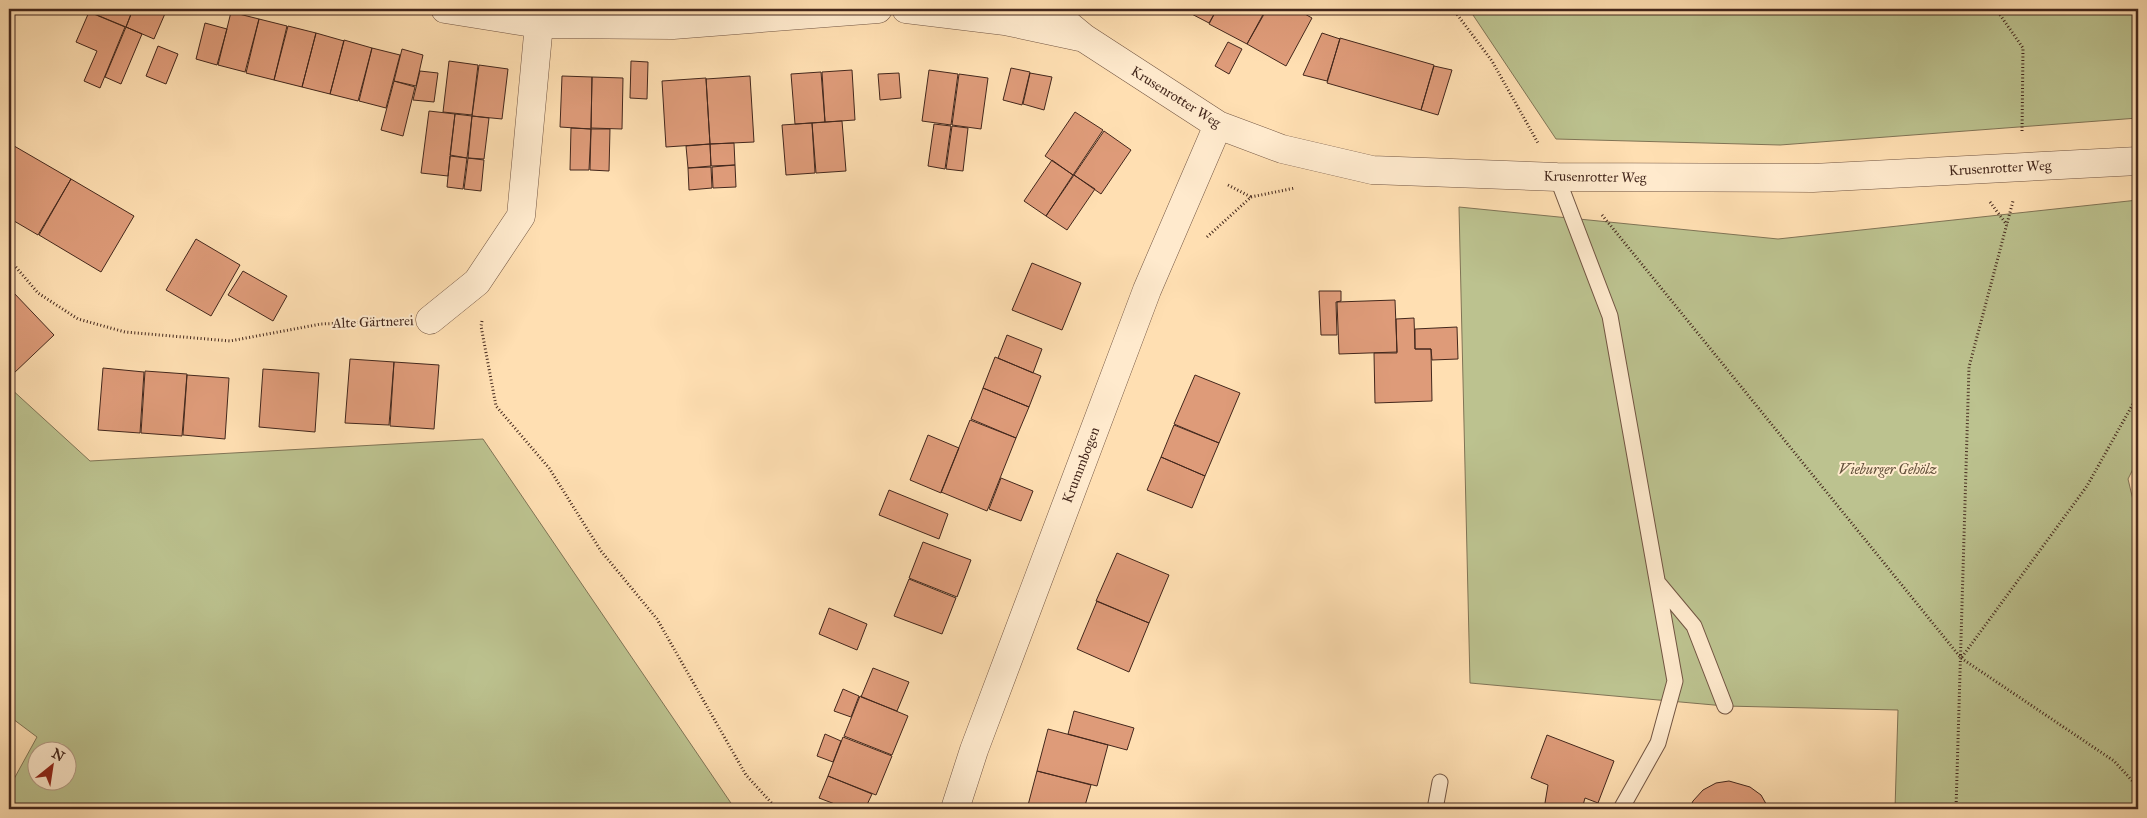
<svg xmlns="http://www.w3.org/2000/svg" width="2147" height="818" viewBox="0 0 2147 818" font-family="'IM FELL Great Primer',serif">
<style>
.green{fill:#bcc28f;stroke:#807456;fill-rule:evenodd}
.building{fill:#de9b79;stroke:#43271c}
.lines{fill:none;stroke-linecap:round;stroke-linejoin:round}
.lane-casing{stroke:#725542;stroke-width:17}
.street-casing{stroke:#725542;stroke-width:29}
.path{stroke:#43271c;stroke-width:3;stroke-dasharray:1 2.5;stroke-linecap:butt}
.lane{stroke:#ffeacd;stroke-width:15}
.street{stroke:#ffeacd;stroke-width:28}
.labels{text-anchor:middle;dominant-baseline:central;stroke-width:4;stroke-linejoin:round;paint-order:stroke}
.street-label{font-size:14px;fill:#43271c;stroke:#ffeacd}
.park-label{font-size:14px;font-style:italic;fill:#614e39;stroke:#ffeacd}
</style>
<rect width="100%" height="100%" fill="#ffdfb2"/>
<filter id="stains"><feTurbulence type="fractalNoise" baseFrequency=".004" numOctaves="4"/><feColorMatrix values="0 0 0 0 .2 0 0 0 0 .09 0 0 0 0 .02 0 0 0 .5 -.17"/></filter>
<radialGradient id="worn" r=".72"><stop offset=".6" stop-color="#630" stop-opacity="0"/><stop offset="1" stop-color="#630" stop-opacity=".3"/></radialGradient>
<path class="green" d="M 1469,9 L 2138,9 L 2138,118 L 1780,145 L 1556,139 Z
M 2138,200 L 2138,459 L 2128,479 L 2138,521 L 2138,809 L 1895,809 L 1898,710 L 1725,706 L 1470,683 L 1459,207 L 1778,239 Z
M 9,387 L 90,461 L 483,439 L 735,809 L 9,809 L 9,788 L 37,737 L 9,716 ZM 38,750 L 68,750 L 68,780 L 38,780 Z"/>
<path class="building" d="M 100,9 L 133,9 L 126,27 L 97,15 Z
M 133,9 L 167,9 L 154,39 L 126,27 Z
M 1182,9 L 1217,9 L 1209,23 Z
M 1217,9 L 1266,9 L 1247,44 L 1209,24 Z
M 1267,9 L 1296,9 L 1312,18 L 1286,66 L 1247,44 Z
M 89,12 L 125,27 L 100,88 L 84,81 L 97,51 L 76,42 Z
M 231,12 L 259,19 L 245,72 L 218,65 Z
M 259,19 L 287,26 L 274,80 L 246,73 Z
M 205,23 L 227,29 L 217,65 L 196,59 Z
M 288,26 L 316,33 L 302,87 L 274,80 Z
M 126,27 L 142,34 L 121,84 L 105,77 Z
M 316,33 L 344,41 L 330,94 L 302,87 Z
M 1322,33 L 1340,39 L 1327,81 L 1303,75 Z
M 1340,38 L 1434,65 L 1421,110 L 1327,83 Z
M 344,40 L 372,48 L 358,101 L 330,94 Z
M 1228,42 L 1242,49 L 1229,74 L 1215,66 Z
M 158,46 L 178,54 L 166,84 L 146,76 Z
M 372,48 L 400,55 L 386,108 L 359,101 Z
M 402,49 L 423,55 L 416,86 L 394,81 Z
M 449,61 L 478,65 L 472,115 L 443,112 Z
M 631,61 L 648,62 L 647,99 L 630,98 Z
M 479,65 L 508,69 L 502,119 L 472,116 Z
M 1434,66 L 1452,70 L 1438,115 L 1421,110 Z
M 1011,68 L 1030,72 L 1022,105 L 1003,100 Z
M 852,70 L 855,120 L 825,122 L 822,72 Z
M 929,70 L 958,74 L 951,125 L 922,121 Z
M 420,71 L 438,73 L 434,102 L 413,100 Z
M 821,72 L 825,122 L 795,124 L 791,74 Z
M 899,73 L 901,98 L 880,100 L 878,74 Z
M 1030,73 L 1052,77 L 1044,110 L 1023,104 Z
M 959,74 L 988,78 L 981,129 L 952,125 Z
M 562,76 L 592,77 L 591,129 L 560,127 Z
M 750,76 L 754,142 L 710,144 L 706,79 Z
M 592,77 L 623,78 L 622,129 L 591,128 Z
M 706,78 L 710,144 L 666,147 L 662,81 Z
M 394,81 L 415,87 L 403,136 L 381,130 Z
M 429,111 L 455,114 L 448,176 L 421,173 Z
M 1075,112 L 1103,130 L 1073,175 L 1045,156 Z
M 455,114 L 472,116 L 467,158 L 450,155 Z
M 472,116 L 489,118 L 484,159 L 468,158 Z
M 842,121 L 846,171 L 816,173 L 812,123 Z
M 812,123 L 815,173 L 786,175 L 782,125 Z
M 934,124 L 951,126 L 945,169 L 928,166 Z
M 952,126 L 968,128 L 963,171 L 946,169 Z
M 571,128 L 591,129 L 589,170 L 570,170 Z
M 591,129 L 610,129 L 609,171 L 590,170 Z
M 1104,131 L 1131,150 L 1101,194 L 1074,175 Z
M 9,143 L 71,179 L 38,235 L 9,218 Z
M 734,143 L 735,165 L 711,166 L 710,144 Z
M 710,144 L 711,166 L 688,168 L 686,146 Z
M 450,156 L 467,158 L 463,189 L 447,187 Z
M 468,158 L 484,160 L 481,191 L 464,189 Z
M 1052,160 L 1073,175 L 1046,216 L 1024,201 Z
M 735,165 L 736,187 L 713,188 L 712,167 Z
M 711,167 L 712,188 L 689,190 L 688,168 Z
M 1074,175 L 1095,189 L 1067,230 L 1046,216 Z
M 71,179 L 134,216 L 101,272 L 39,235 Z
M 196,239 L 240,265 L 211,316 L 166,290 Z
M 1032,263 L 1081,283 L 1062,330 L 1012,310 Z
M 243,271 L 287,296 L 273,321 L 228,295 Z
M 1319,291 L 1341,291 L 1341,301 L 1336,302 L 1337,335 L 1321,335 Z
M 13,292 L 54,335 L 13,374 L 9,369 L 9,296 Z
M 1395,300 L 1397,352 L 1339,354 L 1337,302 Z
M 1414,318 L 1415,349 L 1431,349 L 1432,401 L 1375,403 L 1374,353 L 1397,353 L 1396,319 Z
M 1457,327 L 1458,359 L 1432,360 L 1431,349 L 1415,349 L 1415,329 Z
M 1007,335 L 1042,349 L 1033,373 L 998,358 Z
M 995,357 L 1041,376 L 1029,407 L 983,388 Z
M 350,359 L 394,362 L 389,425 L 345,423 Z
M 394,362 L 439,365 L 434,429 L 390,426 Z
M 103,368 L 144,372 L 140,433 L 98,430 Z
M 263,369 L 319,373 L 315,432 L 259,427 Z
M 145,371 L 187,374 L 182,436 L 141,433 Z
M 187,375 L 229,378 L 225,439 L 183,435 Z
M 1195,375 L 1240,393 L 1219,443 L 1174,424 Z
M 983,388 L 1029,407 L 1016,438 L 971,419 Z
M 970,420 L 1016,438 L 987,511 L 941,492 Z
M 1174,425 L 1219,443 L 1205,476 L 1161,457 Z
M 928,435 L 959,448 L 941,493 L 910,480 Z
M 1161,457 L 1205,476 L 1192,508 L 1147,490 Z
M 1001,478 L 1033,491 L 1021,521 L 989,509 Z
M 889,490 L 948,514 L 939,539 L 879,515 Z
M 923,542 L 971,560 L 957,597 L 909,578 Z
M 1117,553 L 1169,575 L 1149,623 L 1096,601 Z
M 909,579 L 956,598 L 942,634 L 894,616 Z
M 1097,601 L 1149,623 L 1129,672 L 1077,649 Z
M 829,608 L 867,624 L 857,650 L 819,634 Z
M 873,668 L 909,682 L 897,711 L 861,697 Z
M 843,689 L 859,696 L 851,717 L 834,711 Z
M 860,696 L 908,716 L 892,755 L 844,736 Z
M 1074,711 L 1134,728 L 1127,750 L 1068,734 Z
M 1048,729 L 1108,745 L 1097,786 L 1037,771 Z
M 825,734 L 841,741 L 833,762 L 817,756 Z
M 1547,735 L 1614,761 L 1598,803 L 1585,798 L 1582,809 L 1544,809 L 1548,785 L 1531,778 Z
M 843,737 L 892,756 L 876,795 L 828,776 Z
M 1037,771 L 1091,785 L 1084,809 L 1027,809 Z
M 828,776 L 872,794 L 865,809 L 848,809 L 819,798 Z
M 1729,781 L 1750,787 L 1761,795 L 1769,809 L 1689,809 L 1693,801 L 1703,790 L 1716,783 Z"/>
<g class="lines">
<defs>
<path id="lane" d="M 1560,177 L 1557,177 L 1610,316 L 1675,681 L 1658,743 L 1621,809
M 1659,584 L 1694,626 L 1725,706
M 1435,809 L 1440,782"/>
<path id="street" d="M 445,9 L 539,24 L 673,25 L 878,9
M 906,9 L 1005,21 L 1080,37
M 1049,9 L 1084,38 L 1218,125 L 1282,149 L 1372,170 L 1557,177 L 1813,178 L 2138,161
M 430,320 L 477,282 L 521,216 L 539,24
M 955,809 L 974,750 L 1147,290 L 1218,125"/>
</defs>
<use href="#lane" class="lane-casing"/>
<use href="#street" class="street-casing"/>
<path class="path" d="M 1453,9 L 1492,61 L 1538,143
M 1996,9 L 2023,48 L 2022,133
M 1228,185 L 1251,197
M 1990,202 L 2007,225
M 1602,215 L 1961,658 L 2114,761 L 2138,787
M 1207,237 L 1251,197 L 1295,188
M 9,259 L 38,293 L 78,319 L 125,332 L 230,341 L 321,324 L 397,321
M 482,321 L 481,326 L 496,406 L 549,468 L 601,551 L 657,619 L 746,775 L 777,809
M 1962,657 L 2087,486 L 2138,395
M 1956,809 L 1969,367 L 2013,201"/>
<use href="#lane" class="lane"/>
<use href="#street" class="street"/>
</g>
<g class="labels">
<g class="street-label">
<text transform="translate(1176 97) rotate(32)">Krusenrotter Weg</text>
<text transform="translate(2000 168) rotate(-3)">Krusenrotter Weg</text>
<text transform="translate(1595 177) rotate(1)">Krusenrotter Weg</text>
<text transform="translate(373 322) rotate(-2)">Alte Gärtnerei</text>
<text transform="translate(1081 465) rotate(-69)">Krummbogen</text>
</g>
<g class="park-label">
<text x="1888" y="469">Vieburger Gehölz</text>
</g>
</g>
<rect width="2147" height="818" fill="none" stroke="#ffdfb2" stroke-width="30"/>
<rect x="10" y="10" width="2127" height="798" fill="none" stroke="#43271c" stroke-width="2.5"/>
<rect x="15" y="15" width="2117" height="788" fill="none" stroke="#43271c"/>
<g transform="translate(52 766) rotate(30)"><circle r="24" fill="#ffeacd" stroke="#b49c86"/>
<path d="M0-4L9 19L0 12L-9 19Z" fill="#8f2418"/>
<text y="-8" font-size="14" font-weight="bold" text-anchor="middle" fill="#43271c">N</text>
</g>
<rect width="100%" height="100%" filter="url(#stains)"/>
<rect width="100%" height="100%" fill="url(#worn)"/>
</svg>
